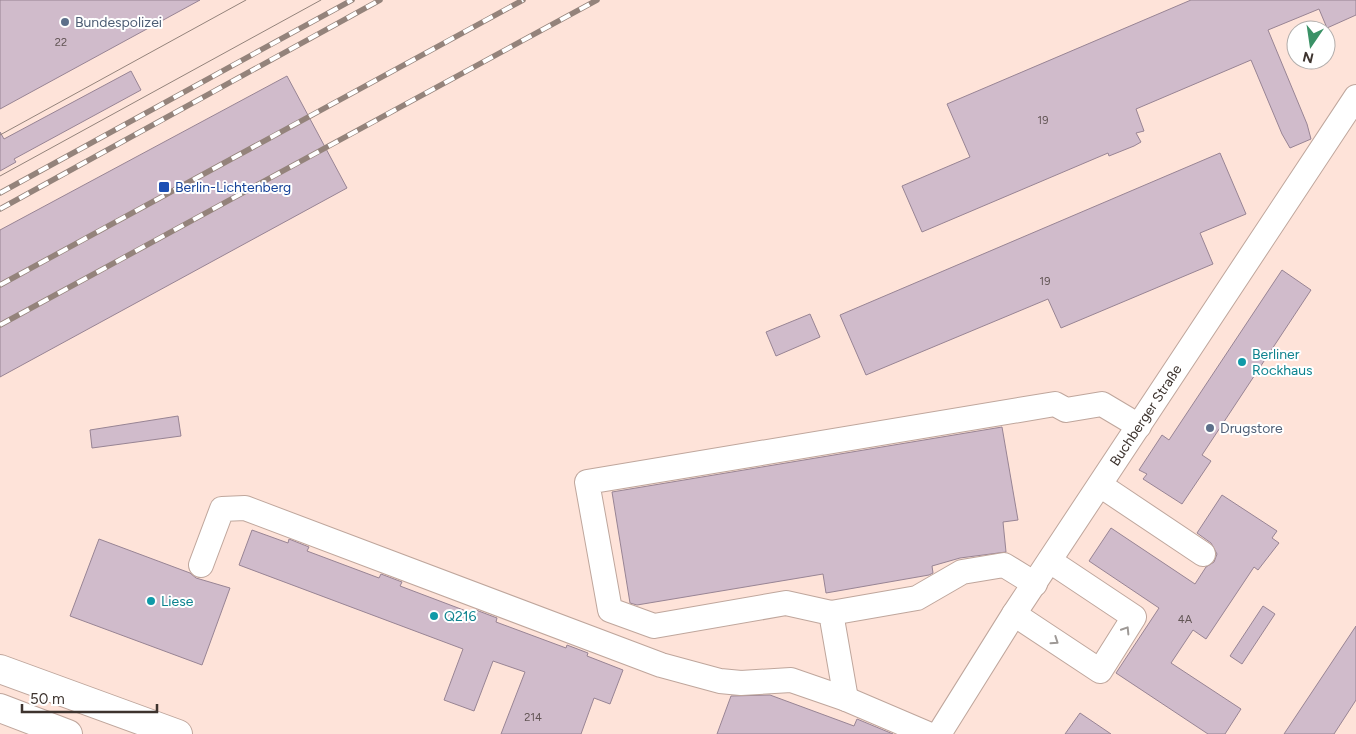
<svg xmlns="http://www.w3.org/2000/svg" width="1356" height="734" viewBox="0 0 1356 734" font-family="Figtree,sans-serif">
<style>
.building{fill:#d0bbcb;stroke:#988494}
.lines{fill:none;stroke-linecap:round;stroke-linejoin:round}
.minor-casing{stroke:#bfa69c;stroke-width:26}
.major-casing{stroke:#bfa69c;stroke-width:30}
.minor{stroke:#fff;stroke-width:24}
.major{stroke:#fff;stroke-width:28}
.tram{stroke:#94837b;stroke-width:1}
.rail-casing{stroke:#94837b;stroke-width:5.5}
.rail{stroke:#fff;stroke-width:4;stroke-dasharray:11;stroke-linecap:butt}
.oneway{stroke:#9e9996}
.service-dot{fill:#5c6f8a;stroke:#fff;stroke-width:2}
.transit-dot{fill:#1a4fb4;stroke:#fff;stroke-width:2}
.culture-dot{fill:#0f9aa8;stroke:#fff;stroke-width:2}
.labels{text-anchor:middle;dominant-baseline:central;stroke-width:4;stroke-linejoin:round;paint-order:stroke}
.number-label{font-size:11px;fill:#625555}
.service-label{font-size:14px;fill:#4e5e75;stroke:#fff;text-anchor:start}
.transit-label{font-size:14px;fill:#164399;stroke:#fff;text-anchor:start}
.culture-label{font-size:14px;fill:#0d838f;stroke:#fff;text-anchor:start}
.street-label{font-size:14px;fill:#3d332e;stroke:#fff}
</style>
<rect width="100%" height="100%" fill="#fee3d9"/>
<path class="building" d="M 0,0 L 200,0 L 0,109 Z
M 1191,0 L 1356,0 L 1356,15 L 1327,28 L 1319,9 L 1268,30 L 1307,124 L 1311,139 L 1290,148 L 1282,134 L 1251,60 L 1136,109 L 1144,131 L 1136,133 L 1141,142 L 1134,146 L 1109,156 L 1108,153 L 922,232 L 902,186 L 970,157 L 947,104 Z
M 131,71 L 141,90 L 14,159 L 16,162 L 0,171 L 0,132 L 4,139 Z
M 287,76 L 347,188 L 0,377 L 0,230 Z
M 1220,153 L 1246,214 L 1200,233 L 1213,264 L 1061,328 L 1048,299 L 866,375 L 840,315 Z
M 1282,270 L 1311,290 L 1202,455 L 1211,461 L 1182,504 L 1143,479 L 1147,474 L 1139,470 L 1162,435 L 1169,440 Z
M 810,314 L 820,337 L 776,356 L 766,332 Z
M 178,416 L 181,436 L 92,448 L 90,430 Z
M 1002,427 L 1018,520 L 1003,522 L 1006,552 L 960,558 L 932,566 L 933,573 L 929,575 L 826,593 L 823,574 L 637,605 L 630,603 L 612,492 Z
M 1222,495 L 1277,531 L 1272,538 L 1279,543 L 1258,570 L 1254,567 L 1206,639 L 1193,630 L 1171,663 L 1241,709 L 1225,734 L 1208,734 L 1116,673 L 1159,608 L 1089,561 L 1111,528 L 1195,584 L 1206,567 L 1214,562 L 1217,554 L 1211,543 L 1197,533 Z
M 252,530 L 288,543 L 289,539 L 309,547 L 307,551 L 379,578 L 381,574 L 402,582 L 400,586 L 474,614 L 476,610 L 497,618 L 496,622 L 566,648 L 567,645 L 588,653 L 587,656 L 623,670 L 610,704 L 594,698 L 581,734 L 501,734 L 525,672 L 493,661 L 474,711 L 444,700 L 463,649 L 239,565 Z
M 99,539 L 190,573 L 196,578 L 230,588 L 202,665 L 70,616 Z
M 1263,606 L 1275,614 L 1242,664 L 1230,656 Z
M 1356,626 L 1356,700 L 1334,734 L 1284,734 Z
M 770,695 L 854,726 L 857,719 L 893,734 L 717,734 L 731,696 Z
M 1080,713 L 1111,734 L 1065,734 Z"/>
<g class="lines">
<defs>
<g id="minor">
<path d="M 1100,485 L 1203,554"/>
<path d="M 201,565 L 222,509 L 245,508 L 661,665 L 720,681 L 741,683 L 791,680 L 846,699 L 928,734"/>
<path d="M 831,613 L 917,598 L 962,572 L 1004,565 L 1035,584"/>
<path d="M 1014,614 L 1100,671 L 1134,617 L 1050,561"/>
<path d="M 846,699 L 831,613 L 786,603 L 654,626 L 610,610 L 587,482 L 1055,404 L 1066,410 L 1102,404 L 1139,426"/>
<path id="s1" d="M 939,734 L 1014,614 L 1356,97"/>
</g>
<path id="major" d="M 0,669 L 178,734
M 0,708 L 68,734"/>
</defs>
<use href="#minor" class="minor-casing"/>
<use href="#major" class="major-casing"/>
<use href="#minor" class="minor"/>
<use href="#major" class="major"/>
<path class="tram" d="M 0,135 L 246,0
M 0,176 L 321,0"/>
<defs>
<path id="rail" d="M 0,193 L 352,0
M 0,209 L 380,0
M 0,285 L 523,0
M 0,325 L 597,0"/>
</defs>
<use href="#rail" class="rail-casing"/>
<use href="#rail" class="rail"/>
</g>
<defs><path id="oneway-chevron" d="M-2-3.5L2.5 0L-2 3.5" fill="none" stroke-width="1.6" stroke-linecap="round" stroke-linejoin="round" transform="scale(1.25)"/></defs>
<g class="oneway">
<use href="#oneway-chevron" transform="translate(1126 630) rotate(-58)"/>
<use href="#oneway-chevron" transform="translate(1055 641) rotate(34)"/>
</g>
<g class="service-dot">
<circle cx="65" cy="22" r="5"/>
<circle cx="1210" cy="428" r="5"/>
</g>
<rect class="transit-dot" x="158" y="181" width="12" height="12" rx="2.5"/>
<g class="culture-dot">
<circle cx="1242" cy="362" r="5"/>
<circle cx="151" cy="601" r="5"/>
<circle cx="434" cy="616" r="5"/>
</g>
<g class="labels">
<g class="number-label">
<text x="61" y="42">22</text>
<text x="1043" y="120">19</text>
<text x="1045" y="281">19</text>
<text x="1185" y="619">4A</text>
<text x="533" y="717">214</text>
</g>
<g class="service-label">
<text x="75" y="22">Bundespolizei</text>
<text x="1220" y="428">Drugstore</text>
</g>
<g class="transit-label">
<text x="175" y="187">Berlin-Lichtenberg</text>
</g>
<g class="culture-label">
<text x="1252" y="354">Berliner<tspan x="1252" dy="16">Rockhaus</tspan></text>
<text x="161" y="601">Liese</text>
<text x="444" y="616">Q216</text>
</g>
<g class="street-label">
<text stroke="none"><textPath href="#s1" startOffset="380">Buchberger Straße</textPath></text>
</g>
</g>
<g transform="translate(1311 45) rotate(193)"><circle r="24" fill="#ffffff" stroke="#b1adab"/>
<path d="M0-4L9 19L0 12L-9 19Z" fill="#3a9166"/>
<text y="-8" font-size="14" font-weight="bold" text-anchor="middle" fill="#3d332e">N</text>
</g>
<path d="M22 704v8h135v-8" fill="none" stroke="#3d332e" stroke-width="2.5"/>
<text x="30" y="704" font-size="15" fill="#3d332e" stroke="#ffffff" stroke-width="4" paint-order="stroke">50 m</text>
</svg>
